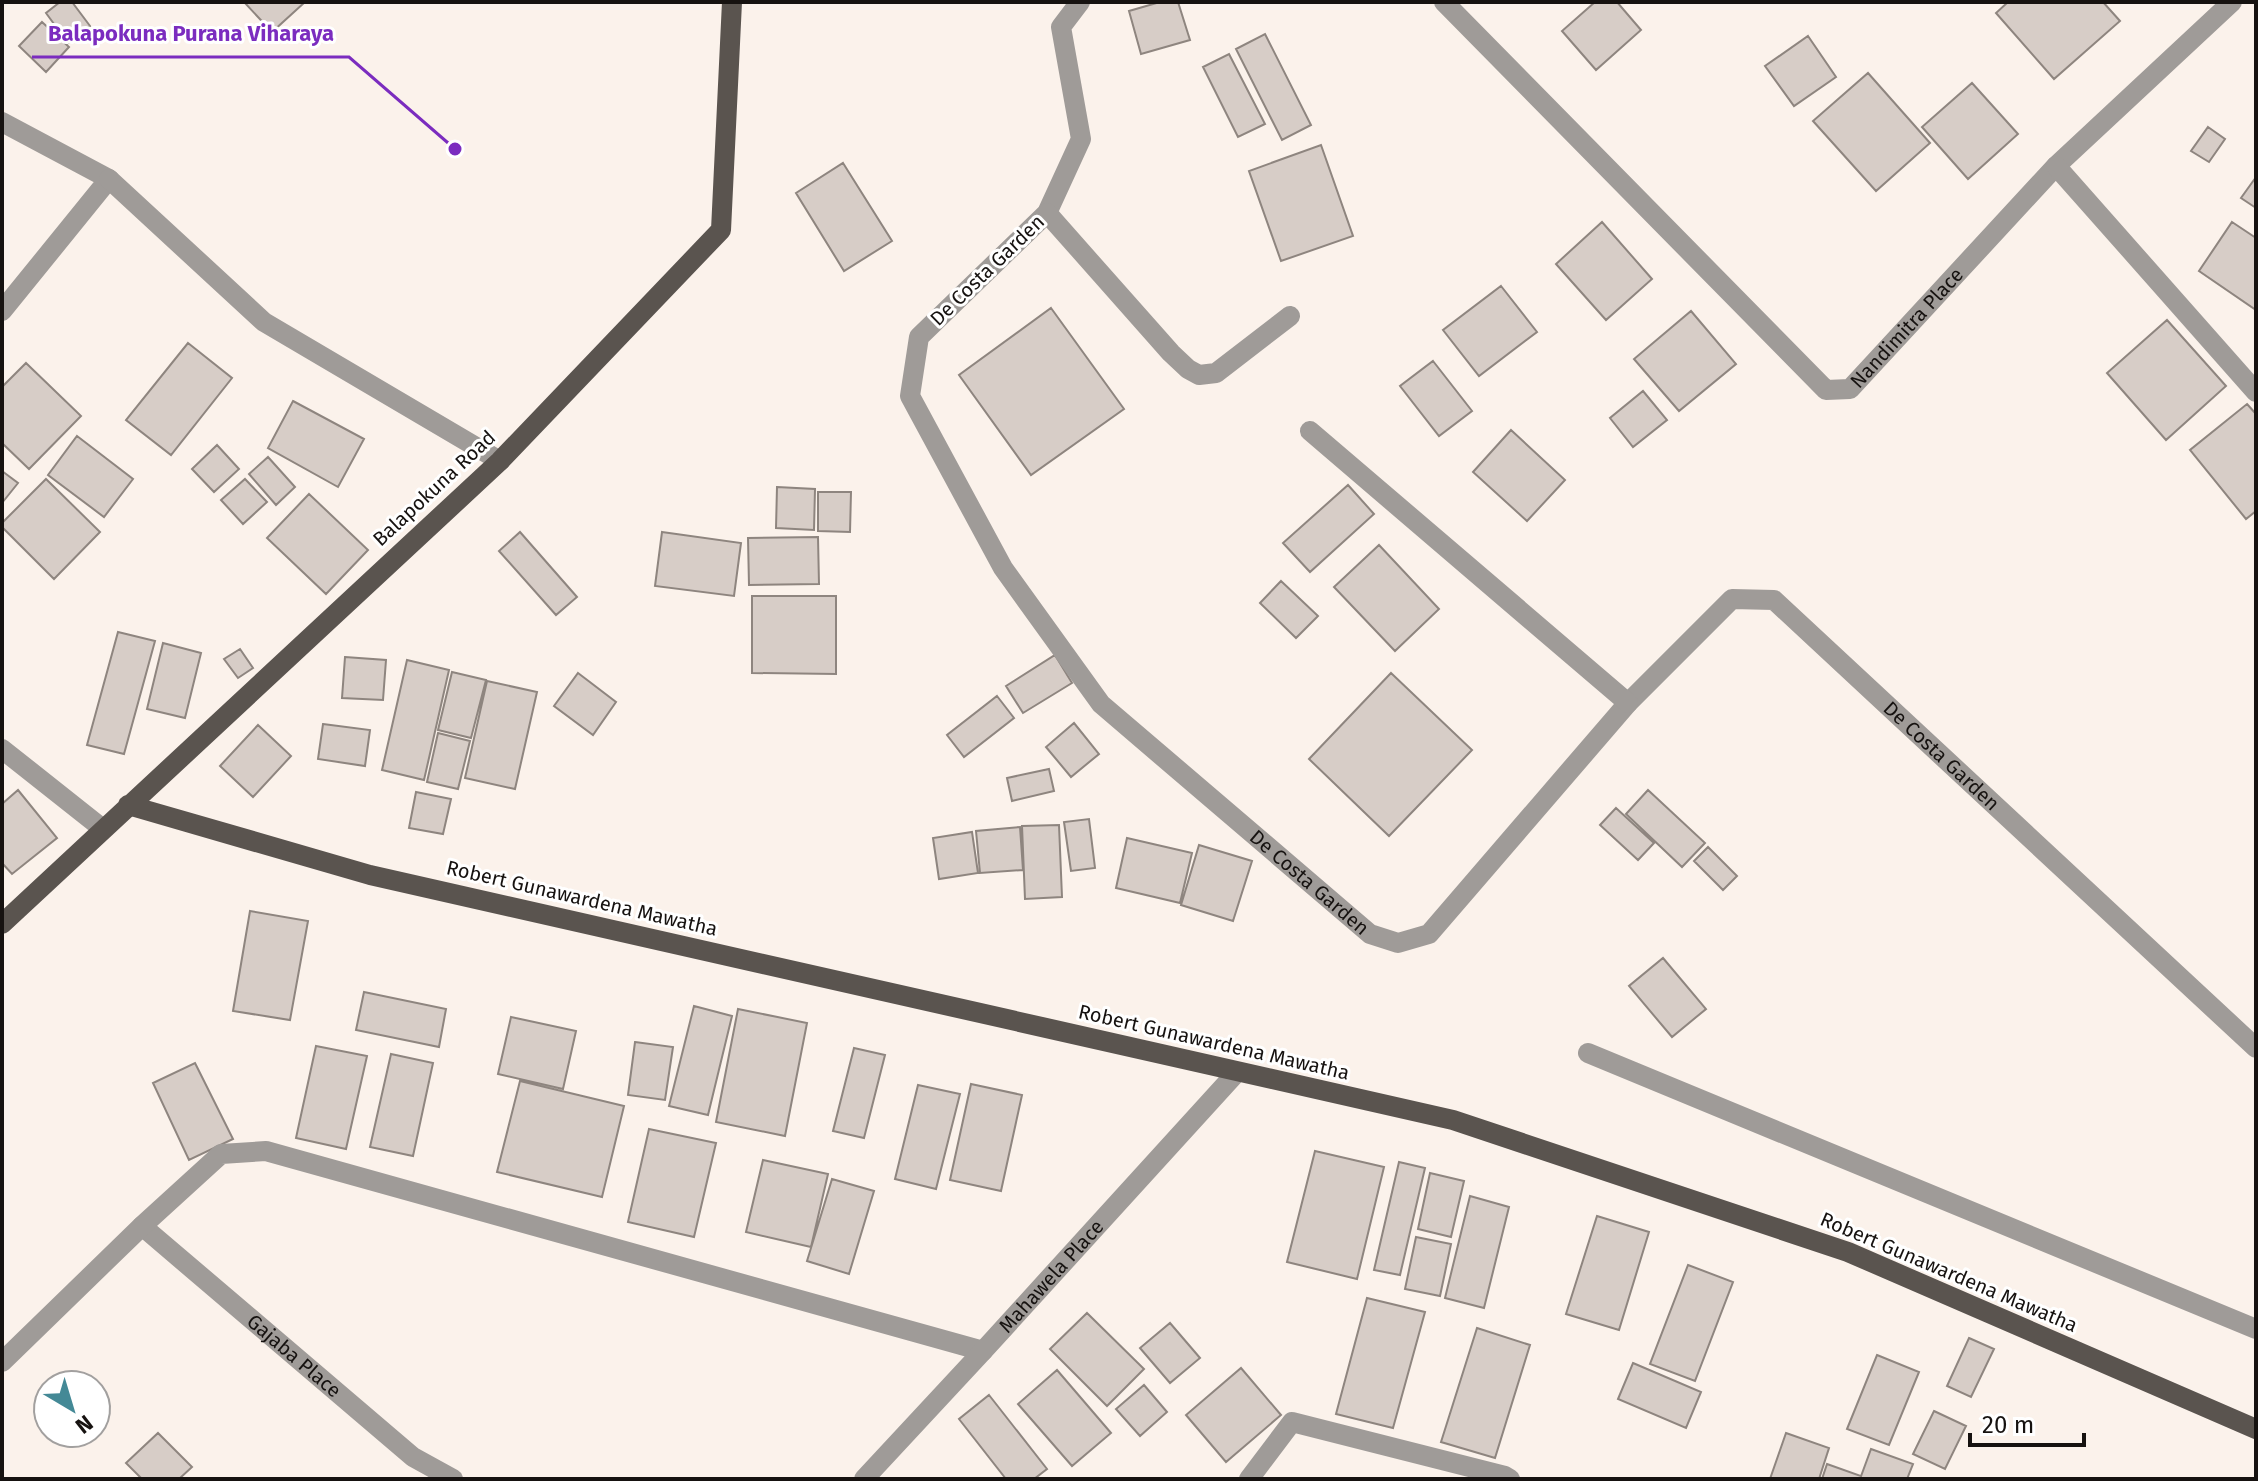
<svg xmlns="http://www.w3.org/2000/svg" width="2258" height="1481" viewBox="0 0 2258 1481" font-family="'Fira Sans',sans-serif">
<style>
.building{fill:#d7cdc7;stroke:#8e857f;stroke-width:2}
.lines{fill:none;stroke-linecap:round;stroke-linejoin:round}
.minor{stroke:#9f9b98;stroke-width:20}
.major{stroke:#5a544f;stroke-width:20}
.labels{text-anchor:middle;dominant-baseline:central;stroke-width:6;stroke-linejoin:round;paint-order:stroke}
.street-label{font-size:20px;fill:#161210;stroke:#fff}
.leader{fill:none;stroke:#7b2cbf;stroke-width:3}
.callout-dot{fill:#7b2cbf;stroke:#fff;stroke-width:3}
.callout-label{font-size:22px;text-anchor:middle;font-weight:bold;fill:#7b2cbf;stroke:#fff;stroke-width:6;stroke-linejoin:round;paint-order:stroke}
</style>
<rect width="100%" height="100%" fill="#fbf2eb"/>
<path class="building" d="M 60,2 L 72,2 L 90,26 L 68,43 L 46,13 Z
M 244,2 L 305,2 L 272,32 Z
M 1160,2 L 1178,2 L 1190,40 L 1141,54 L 1129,11 Z
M 1595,2 L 1617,2 L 1641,30 L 1596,70 L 1562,31 Z
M 2008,2 L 2103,2 L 2120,21 L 2054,79 L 1996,13 Z
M 42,22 L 69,47 L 46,72 L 19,46 Z
M 1265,34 L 1311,125 L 1282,140 L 1236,49 Z
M 1808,36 L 1836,77 L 1794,106 L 1765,66 Z
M 1229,54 L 1265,124 L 1238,137 L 1203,67 Z
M 1868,73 L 1930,143 L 1876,191 L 1813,121 Z
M 1972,83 L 2018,134 L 1968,179 L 1922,127 Z
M 2208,127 L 2225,139 L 2209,162 L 2191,151 Z
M 1321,145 L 1353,236 L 1281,261 L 1249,171 Z
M 843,163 L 892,241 L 844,271 L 796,193 Z
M 2256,177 L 2256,208 L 2241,198 Z
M 1602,222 L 1652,279 L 1606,320 L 1556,264 Z
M 2232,222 L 2256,238 L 2256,310 L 2199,271 Z
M 1501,286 L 1537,332 L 1479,376 L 1443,330 Z
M 1051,308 L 1124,409 L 1031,475 L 959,375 Z
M 1691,311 L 1736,364 L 1679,411 L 1634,359 Z
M 2167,320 L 2226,386 L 2166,440 L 2107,373 Z
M 188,343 L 232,378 L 171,455 L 126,420 Z
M 1433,361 L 1472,411 L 1439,436 L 1400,386 Z
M 26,363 L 81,416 L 29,469 L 2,443 L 2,387 Z
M 1643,391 L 1667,420 L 1633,447 L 1610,418 Z
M 293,401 L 364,439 L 338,487 L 268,448 Z
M 2247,404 L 2256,414 L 2256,511 L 2246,519 L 2190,450 Z
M 1511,430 L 1565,480 L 1527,521 L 1473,472 Z
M 77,436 L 133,479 L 104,517 L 48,475 Z
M 217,445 L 239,469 L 214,492 L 192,469 Z
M 268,457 L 295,487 L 276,505 L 249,474 Z
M 2,471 L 18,483 L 2,503 Z
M 46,479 L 100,532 L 54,579 L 2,527 L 2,523 Z
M 245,479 L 267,502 L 243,524 L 221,500 Z
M 1348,485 L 1374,514 L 1310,572 L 1283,543 Z
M 777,487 L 815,489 L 814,530 L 776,528 Z
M 818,492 L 851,492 L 850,532 L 818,531 Z
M 309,494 L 368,550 L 326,594 L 267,538 Z
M 520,532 L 577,597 L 556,615 L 499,551 Z
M 662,532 L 741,543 L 734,596 L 655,586 Z
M 818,537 L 819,584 L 749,585 L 748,538 Z
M 1379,545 L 1439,609 L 1395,651 L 1334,587 Z
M 1281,581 L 1318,616 L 1296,638 L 1260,603 Z
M 752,596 L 836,596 L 836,674 L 752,673 Z
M 118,632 L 155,641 L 124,754 L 87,745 Z
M 163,643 L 201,653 L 185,718 L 147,709 Z
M 240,649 L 253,668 L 238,678 L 224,659 Z
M 1055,655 L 1072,683 L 1023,713 L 1006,686 Z
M 345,657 L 386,660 L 383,700 L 342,698 Z
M 407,660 L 449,670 L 424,780 L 382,770 Z
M 452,672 L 486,680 L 471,738 L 438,730 Z
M 578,673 L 616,702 L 593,735 L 554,706 Z
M 1391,673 L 1472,750 L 1389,836 L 1309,759 Z
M 487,681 L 537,692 L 515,789 L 465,778 Z
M 997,696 L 1014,718 L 964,757 L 947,735 Z
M 1074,723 L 1099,754 L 1071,777 L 1046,747 Z
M 323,724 L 370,730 L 365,766 L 318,759 Z
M 258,725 L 291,756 L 253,797 L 220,766 Z
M 438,733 L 470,741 L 458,789 L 427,782 Z
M 1049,769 L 1054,791 L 1012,801 L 1007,778 Z
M 18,790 L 57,838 L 12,874 L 2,863 L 2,804 Z
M 1648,790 L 1705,843 L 1682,867 L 1626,814 Z
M 416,792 L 451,799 L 443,834 L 409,828 Z
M 1616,808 L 1654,843 L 1638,860 L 1600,825 Z
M 1089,819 L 1095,868 L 1071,871 L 1064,822 Z
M 1059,825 L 1062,897 L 1025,899 L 1022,826 Z
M 1020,827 L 1023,870 L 980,873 L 976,831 Z
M 972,832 L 978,873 L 939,879 L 933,838 Z
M 1127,838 L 1192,853 L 1180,903 L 1116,888 Z
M 1199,845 L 1252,861 L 1233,921 L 1181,905 Z
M 1708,847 L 1737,876 L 1723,890 L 1694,861 Z
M 250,911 L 308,921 L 290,1020 L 233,1011 Z
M 1663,958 L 1706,1009 L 1672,1037 L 1629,986 Z
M 364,992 L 446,1009 L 439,1047 L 356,1030 Z
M 694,1006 L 732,1016 L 708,1115 L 669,1106 Z
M 738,1009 L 807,1023 L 785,1136 L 716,1122 Z
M 511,1017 L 576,1031 L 563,1089 L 498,1074 Z
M 635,1042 L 673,1047 L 665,1100 L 628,1095 Z
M 316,1046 L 367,1056 L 346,1149 L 296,1138 Z
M 854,1048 L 885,1055 L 864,1138 L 833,1131 Z
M 391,1054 L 433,1063 L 413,1156 L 370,1147 Z
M 195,1063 L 233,1139 L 189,1160 L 153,1083 Z
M 520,1081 L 624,1106 L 602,1197 L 497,1172 Z
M 971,1084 L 1022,1095 L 1001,1191 L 950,1180 Z
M 918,1085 L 960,1094 L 936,1189 L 895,1179 Z
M 649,1129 L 716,1143 L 694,1237 L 628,1222 Z
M 1315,1151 L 1384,1167 L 1357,1279 L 1287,1262 Z
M 763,1160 L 828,1174 L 811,1247 L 746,1232 Z
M 1399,1162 L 1425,1168 L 1400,1275 L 1374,1270 Z
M 1430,1173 L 1464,1181 L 1451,1237 L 1418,1229 Z
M 832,1179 L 874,1191 L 849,1274 L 807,1261 Z
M 1470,1196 L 1509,1207 L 1484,1308 L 1445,1298 Z
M 1597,1216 L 1649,1232 L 1619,1330 L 1566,1314 Z
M 1416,1237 L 1451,1244 L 1440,1296 L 1405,1289 Z
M 1688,1265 L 1733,1282 L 1695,1381 L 1650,1364 Z
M 1367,1298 L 1425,1312 L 1393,1428 L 1336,1414 Z
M 1087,1313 L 1144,1369 L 1107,1406 L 1050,1349 Z
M 1170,1323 L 1200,1358 L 1170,1383 L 1140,1348 Z
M 1477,1328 L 1530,1345 L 1495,1458 L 1441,1442 Z
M 1969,1338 L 1994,1349 L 1971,1397 L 1947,1386 Z
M 1877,1355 L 1919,1372 L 1889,1445 L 1847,1429 Z
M 1633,1363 L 1701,1392 L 1686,1428 L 1618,1399 Z
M 1241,1368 L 1281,1415 L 1226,1462 L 1186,1415 Z
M 1057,1370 L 1111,1433 L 1072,1466 L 1018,1404 Z
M 1144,1385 L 1167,1412 L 1140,1436 L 1116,1409 Z
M 989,1395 L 1047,1469 L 1034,1479 L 1006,1479 L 959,1419 Z
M 1934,1411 L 1966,1426 L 1945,1469 L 1913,1454 Z
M 158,1433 L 192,1467 L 179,1479 L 142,1479 L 126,1463 Z
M 1786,1433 L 1829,1448 L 1819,1479 L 1770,1479 Z
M 1871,1449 L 1913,1464 L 1907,1479 L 1860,1479 Z
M 1827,1464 L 1861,1476 L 1860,1479 L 1822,1479 Z"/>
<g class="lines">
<g class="minor">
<path id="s1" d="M 1080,2 L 1061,27 L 1081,139 L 1047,213 L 919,337 L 910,396 L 1003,568 L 1101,704 L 1370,934 L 1398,943 L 1429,934 L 1628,703 L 1732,599 L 1774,600 L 2256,1048"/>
<path id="s2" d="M 1444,2 L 1826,390 L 1850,389 L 2056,166 L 2232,2"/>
<path d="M 2,122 L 109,179 L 2,311"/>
<path d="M 2056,166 L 2256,392"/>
<path d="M 109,179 L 264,322 L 500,461"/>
<path d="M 1047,213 L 1171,353 L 1188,369 L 1199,375 L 1216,373 L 1290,316"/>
<path d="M 1310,431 L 1628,703"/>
<path d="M 2,749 L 103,829"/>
<path d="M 1588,1053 L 2256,1329"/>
<path id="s3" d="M 142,1226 L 413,1457 L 453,1479"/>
<path d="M 2,1362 L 142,1226 L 221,1154 L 266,1151 L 983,1351"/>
<path id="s4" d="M 864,1479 L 983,1351 L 1237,1072"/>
<path d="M 1249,1479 L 1292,1422 L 1505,1476 L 1510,1479"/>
</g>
<path class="major" d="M 128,805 L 370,875 L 1453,1120 L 1848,1252 L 2256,1429
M 2,924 L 500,461 L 721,230 L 732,2"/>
</g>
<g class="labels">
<g class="street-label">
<text transform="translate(987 270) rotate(-44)">De Costa Garden</text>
<text stroke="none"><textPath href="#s2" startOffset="652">Nandimitra Place</textPath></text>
<text transform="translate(434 488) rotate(-43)">Balapokuna Road</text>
<text stroke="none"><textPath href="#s1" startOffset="1966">De Costa Garden</textPath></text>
<text stroke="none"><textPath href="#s1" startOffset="1102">De Costa Garden</textPath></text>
<text transform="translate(582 898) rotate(13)">Robert Gunawardena Mawatha</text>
<text transform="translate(1214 1042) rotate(13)">Robert Gunawardena Mawatha</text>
<text transform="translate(1949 1272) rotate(23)">Robert Gunawardena Mawatha</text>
<text stroke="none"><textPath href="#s4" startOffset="276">Mahawela Place</textPath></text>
<text stroke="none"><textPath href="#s3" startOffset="200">Gajaba Place</textPath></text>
</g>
</g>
<path class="leader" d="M455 149L349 57H32"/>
<circle class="callout-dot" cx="455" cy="149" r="8"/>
<g class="callout-label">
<text x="191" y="41">Balapokuna Purana Viharaya</text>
</g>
<rect width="2258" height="1481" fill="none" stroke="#161210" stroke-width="8"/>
<g transform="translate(72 1409) rotate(142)"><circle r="38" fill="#ffffff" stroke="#a2a09f" stroke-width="2"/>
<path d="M0-6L14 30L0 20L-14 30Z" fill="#448996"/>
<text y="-12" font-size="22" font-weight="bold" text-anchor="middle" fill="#161210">N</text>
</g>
<path d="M1970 1433v12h114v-12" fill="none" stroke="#161210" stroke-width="4"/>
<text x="1982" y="1433" font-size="24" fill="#161210" stroke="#ffffff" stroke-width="6" paint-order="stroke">20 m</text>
</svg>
